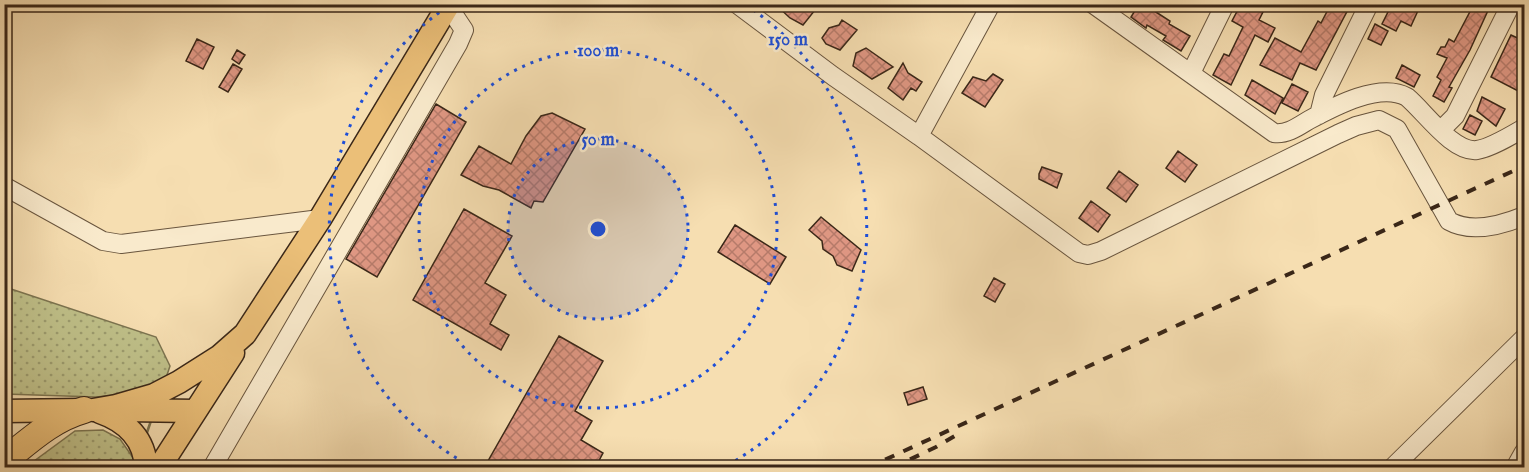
<svg xmlns="http://www.w3.org/2000/svg" width="1529" height="472" viewBox="0 0 1529 472" font-family="'IM FELL English',serif">
<style>
.grass{fill:url(#grass-dots);stroke:#7c7450;stroke-width:1.5}
.building{fill:url(#building-cross-hatch);stroke:#3a2718;stroke-width:1.5}
.lines{fill:none;stroke-linecap:round;stroke-linejoin:round}
.minor-casing{stroke:#69553e;stroke-width:20}
.major-casing{stroke:#3a2718;stroke-width:25}
.highway-casing{stroke:#3a2718;stroke-width:28}
.minor{stroke:#f9eacc;stroke-width:18}
.major{stroke:#ebbf78;stroke-width:22}
.highway{stroke:#ebbf78;stroke-width:26}
.rail{stroke:#3a2718;stroke-width:4;stroke-dasharray:10 10;stroke-linecap:butt}
.ring{fill:none;stroke:#1d4ed8;stroke-width:3;stroke-dasharray:3 6}
.centre{fill:#1d4ed8;stroke:#f9eacc;stroke-width:3}
.ring-label{font-size:18px;text-anchor:middle;font-weight:bold;fill:#1d4ed8;stroke:#f9eacc;stroke-width:5;stroke-linejoin:round;paint-order:stroke}
</style>
<defs>
<pattern id="grass-dots" width="8" height="8" patternUnits="userSpaceOnUse" patternTransform="scale(1.5)"><rect width="8" height="8" fill="#bfc089"/><path d="M2 2h.1M6 6h.1" fill="none" stroke="#9c9c6f" stroke-width="1.8" stroke-linecap="round"/></pattern>
<pattern id="building-cross-hatch" width="8" height="8" patternUnits="userSpaceOnUse" patternTransform="scale(1.5)"><rect width="8" height="8" fill="#df9783"/><path d="M0 0l8 8M0 8l8-8" fill="none" stroke="#b67b6a"/></pattern>
</defs>
<rect width="100%" height="100%" fill="#f6deb1"/>
<filter id="stains"><feTurbulence type="fractalNoise" baseFrequency=".00333" numOctaves="4"/><feColorMatrix values="0 0 0 0 .2 0 0 0 0 .09 0 0 0 0 .02 0 0 0 .5 -.17"/></filter>
<radialGradient id="worn" r=".72"><stop offset=".6" stop-color="#630" stop-opacity="0"/><stop offset="1" stop-color="#630" stop-opacity=".3"/></radialGradient>
<path class="grass" d="M 5,287 L 156,337 L 170,366 L 136,467 L 26,467 L 75,431 L 103,430 L 120,439 L 136,462 L 164,382 L 129,394 L 96,397 L 5,394 Z"/>
<path class="building" d="M 775,4 L 811,4 L 815,10 L 803,25 L 790,18 Z
M 1139,4 L 1143,4 L 1159,14 L 1170,21 L 1169,24 L 1190,36 L 1181,51 L 1163,40 L 1166,36 L 1147,25 L 1146,28 L 1131,17 Z
M 1241,4 L 1267,4 L 1259,20 L 1275,28 L 1268,42 L 1255,35 L 1231,85 L 1213,75 L 1224,54 L 1229,56 L 1243,27 L 1232,21 Z
M 1331,4 L 1351,4 L 1316,70 L 1300,63 L 1292,80 L 1260,65 L 1275,38 L 1301,52 L 1318,21 L 1321,23 Z
M 1392,4 L 1421,4 L 1411,26 L 1401,21 L 1396,31 L 1382,24 Z
M 1474,4 L 1491,4 L 1470,50 L 1449,87 L 1452,88 L 1444,102 L 1433,96 L 1441,80 L 1437,77 L 1447,58 L 1437,54 L 1441,47 L 1445,47 L 1449,39 L 1454,42 Z
M 842,20 L 857,30 L 840,50 L 826,44 L 822,38 L 829,28 L 839,25 Z
M 1375,24 L 1388,31 L 1381,45 L 1368,39 Z
M 1511,35 L 1524,41 L 1524,94 L 1491,77 Z
M 197,39 L 214,47 L 203,69 L 186,61 Z
M 866,48 L 893,67 L 872,79 L 853,66 L 856,53 Z
M 237,50 L 245,55 L 239,64 L 232,59 Z
M 903,63 L 908,73 L 922,82 L 916,91 L 911,88 L 903,100 L 888,88 Z
M 233,64 L 242,69 L 228,92 L 219,87 Z
M 1402,65 L 1420,75 L 1414,87 L 1396,78 Z
M 993,74 L 1003,80 L 985,107 L 962,93 L 973,77 L 986,81 Z
M 1252,80 L 1283,98 L 1275,114 L 1245,95 Z
M 1292,84 L 1308,92 L 1298,111 L 1282,103 Z
M 1482,97 L 1505,109 L 1496,126 L 1477,111 Z
M 436,104 L 466,122 L 377,277 L 346,259 Z
M 552,113 L 585,129 L 543,202 L 534,201 L 531,208 L 499,190 L 483,186 L 461,175 L 479,146 L 511,164 L 526,136 L 541,116 Z
M 1470,115 L 1482,121 L 1475,135 L 1463,129 Z
M 1178,151 L 1197,165 L 1185,182 L 1166,168 Z
M 1042,167 L 1062,174 L 1057,188 L 1039,179 L 1039,174 Z
M 1119,171 L 1138,185 L 1126,202 L 1107,188 Z
M 1091,201 L 1110,215 L 1098,232 L 1079,218 Z
M 464,209 L 512,236 L 485,283 L 506,295 L 490,324 L 509,335 L 501,350 L 413,300 Z
M 821,217 L 861,250 L 852,271 L 837,265 L 833,256 L 823,249 L 822,241 L 809,230 Z
M 735,225 L 786,257 L 770,284 L 718,252 Z
M 994,278 L 1005,284 L 995,302 L 984,296 Z
M 559,336 L 603,361 L 575,411 L 592,421 L 581,440 L 603,453 L 595,468 L 572,468 L 564,463 L 562,468 L 484,468 Z
M 923,387 L 927,399 L 908,405 L 904,393 Z"/>
<g class="lines">
<defs>
<path id="minor" d="M 737,4 L 833,76 L 919,136 L 991,4
M 1093,4 L 1274,133 C 1287,135 1299,126 1309,120 C 1335,106 1380,82 1407,97 C 1425,112 1453,153 1477,150 C 1491,148 1512,135 1524,128
M 1191,73 L 1225,4
M 1319,115 L 1324,95 L 1369,4
M 1441,130 L 1455,116 L 1511,4
M 919,136 L 1079,253 L 1088,255 L 1101,251 L 1338,134 L 1356,126 L 1379,120 L 1397,129 L 1449,221 C 1472,234 1502,225 1524,216
M 4,186 L 103,241 L 121,244 L 320,219
M 212,468 L 458,44 L 464,30 L 456,18 L 446,10
M 1392,468 L 1524,338
M 1515,468 L 1524,452"/>
<path id="major" d="M 93,410 L 116,406 L 154,395 L 179,382 L 220,356 L 245,334 L 320,219 L 449,4
M 124,410 L 195,411
M 4,411 L 82,410
M 100,412 C 126,421 145,439 146,468
M 159,468 L 233,353"/>
<path id="highway" d="M 4,461 C 29,441 52,419 84,410"/>
</defs>
<use href="#minor" class="minor-casing"/>
<use href="#major" class="major-casing"/>
<use href="#highway" class="highway-casing"/>
<use href="#minor" class="minor"/>
<use href="#major" class="major"/>
<use href="#highway" class="highway"/>
<path class="rail" d="M 867,468 L 1524,166
M 892,468 L 936,447 L 958,434"/>
</g>
<circle cx="598" cy="229" r="90" fill="#1d4ed8" fill-opacity=".12"/>
<g class="ring">
<circle cx="598" cy="229" r="90"/>
<circle cx="598" cy="229" r="179"/>
<path d="M472 467A269 269 0 0 1 450 5M746 5A269 269 0 0 1 724 467"/>
</g>
<circle cx="598" cy="229" r="9" class="centre"/>
<g class="ring-label">
<text x="788" y="45">150 m</text>
<text x="598" y="56">100 m</text>
<text x="598" y="145">50 m</text>
</g>
<rect width="1529" height="472" fill="none" stroke="#f6deb1" stroke-width="24"/>
<rect x="6" y="6" width="1517" height="460" fill="none" stroke="#3a2718" stroke-width="3"/>
<rect x="12" y="12" width="1505" height="448" fill="none" stroke="#3a2718" stroke-width="1.5"/>
<rect width="100%" height="100%" filter="url(#stains)"/>
<rect width="100%" height="100%" fill="url(#worn)"/>
</svg>
